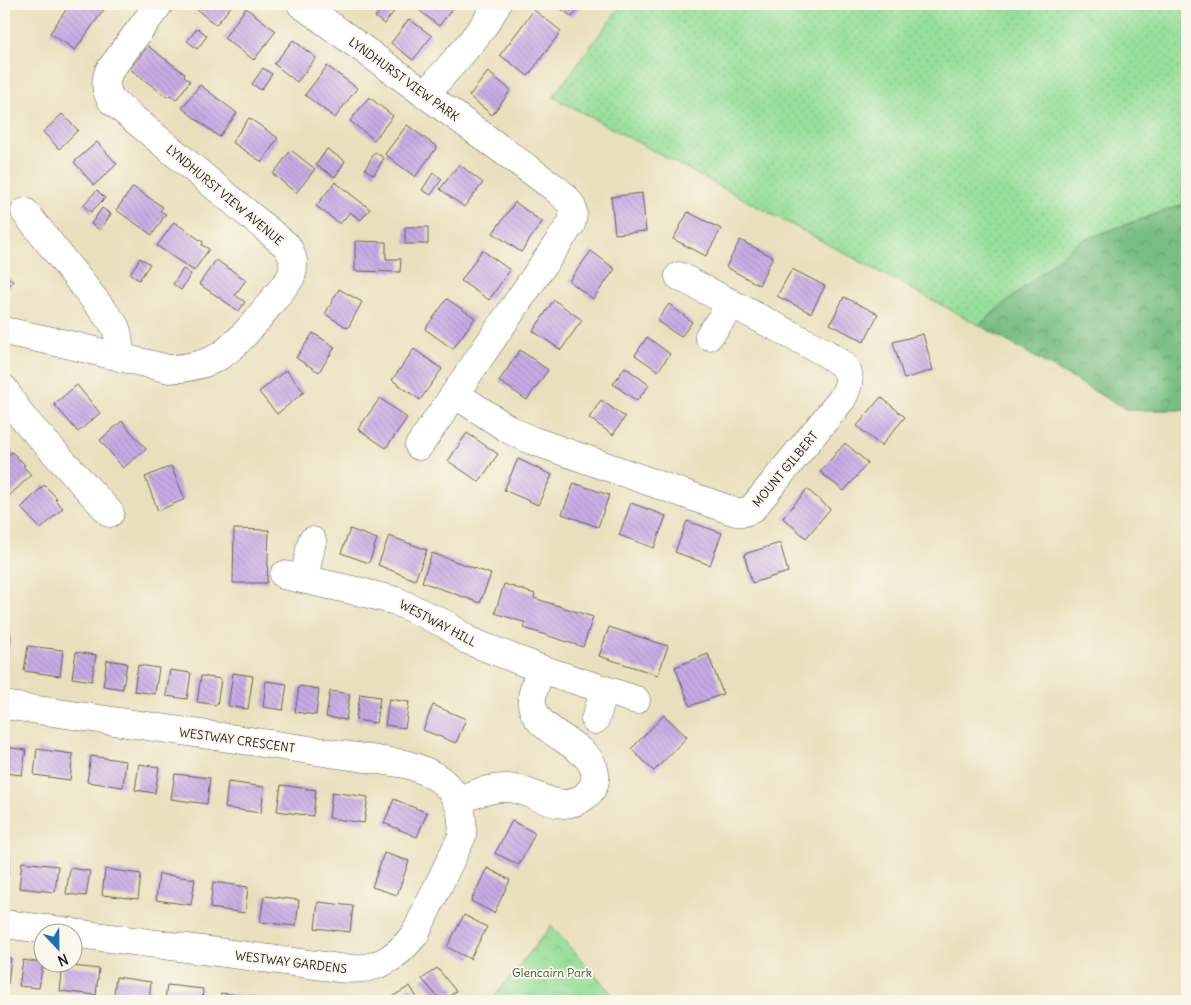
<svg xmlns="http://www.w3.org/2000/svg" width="1191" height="1005" viewBox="0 0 1191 1005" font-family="Delius,sans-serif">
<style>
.grass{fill:url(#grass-dots);stroke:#597e5b}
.forest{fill:url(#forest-crowns);stroke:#4a6d4f}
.park{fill:url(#park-crowns);stroke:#597e5b}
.building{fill:url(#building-back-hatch)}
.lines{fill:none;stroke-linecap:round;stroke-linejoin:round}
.minor-casing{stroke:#636154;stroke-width:29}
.minor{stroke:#fff;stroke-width:28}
.labels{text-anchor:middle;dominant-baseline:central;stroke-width:4;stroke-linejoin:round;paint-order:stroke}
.street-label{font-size:12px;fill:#1c1c1c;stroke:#fbf7ec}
.park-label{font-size:12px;fill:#415642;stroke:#fbf7ec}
</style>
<defs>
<pattern id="grass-dots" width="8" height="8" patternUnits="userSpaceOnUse" patternTransform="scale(1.25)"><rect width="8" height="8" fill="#96df9a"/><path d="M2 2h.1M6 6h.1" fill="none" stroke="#81bf84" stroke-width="1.8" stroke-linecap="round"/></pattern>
<pattern id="forest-crowns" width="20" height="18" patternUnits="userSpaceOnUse" patternTransform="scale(1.25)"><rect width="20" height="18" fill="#78be82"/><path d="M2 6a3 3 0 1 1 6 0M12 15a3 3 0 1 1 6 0" fill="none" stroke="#629a6a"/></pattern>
<pattern id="park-crowns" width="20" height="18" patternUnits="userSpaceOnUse" patternTransform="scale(1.25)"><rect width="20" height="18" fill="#96df9a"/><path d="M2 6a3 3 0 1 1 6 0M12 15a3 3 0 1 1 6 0" fill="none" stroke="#81bf84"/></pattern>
<pattern id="building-back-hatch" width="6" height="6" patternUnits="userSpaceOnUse" patternTransform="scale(1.25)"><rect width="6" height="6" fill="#c7aae5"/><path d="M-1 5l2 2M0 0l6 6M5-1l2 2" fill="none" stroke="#aa92c4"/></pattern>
</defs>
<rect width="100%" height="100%" fill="#fbf7ec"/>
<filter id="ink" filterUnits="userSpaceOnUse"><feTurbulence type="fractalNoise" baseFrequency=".02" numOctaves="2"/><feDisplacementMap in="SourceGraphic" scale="10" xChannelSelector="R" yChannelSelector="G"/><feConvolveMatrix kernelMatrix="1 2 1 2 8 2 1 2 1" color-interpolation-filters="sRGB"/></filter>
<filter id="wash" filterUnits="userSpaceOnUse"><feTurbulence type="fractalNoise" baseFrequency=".0096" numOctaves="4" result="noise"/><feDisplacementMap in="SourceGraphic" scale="20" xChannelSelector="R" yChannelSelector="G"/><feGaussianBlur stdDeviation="1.12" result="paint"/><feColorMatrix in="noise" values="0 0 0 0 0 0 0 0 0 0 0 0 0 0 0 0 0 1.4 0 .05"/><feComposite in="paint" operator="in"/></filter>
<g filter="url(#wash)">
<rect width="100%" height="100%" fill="#e8e0bc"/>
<path class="grass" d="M 622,4 L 1187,4 L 1187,203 L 1080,241 L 979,325 L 553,97 Z"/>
<path class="forest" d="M 1187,203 L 1187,410 L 1127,410 L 979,325 L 1080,241 Z"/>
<path class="park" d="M 551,926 L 618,1001 L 491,1001 Z"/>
<g id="blocks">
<path class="building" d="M 70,4 L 108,4 L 75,50 L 50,33 Z
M 192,4 L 233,4 L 216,25 L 191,5 Z
M 386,4 L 390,4 L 396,9 L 384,24 L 375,17 Z
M 418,4 L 456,4 L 439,26 L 415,7 Z
M 554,4 L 582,4 L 572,17 Z
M 246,8 L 276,31 L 254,60 L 224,38 Z
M 534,10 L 561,31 L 528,76 L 500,55 Z
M 409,19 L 432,36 L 413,60 L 391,43 Z
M 198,28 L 207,36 L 197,49 L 187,41 Z
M 293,40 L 316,58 L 297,82 L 274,64 Z
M 148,46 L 185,74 L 184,76 L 190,81 L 176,100 L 170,95 L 167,97 L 130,69 Z
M 327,66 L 357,88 L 335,118 L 305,95 Z
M 263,68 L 272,74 L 261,90 L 252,84 Z
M 488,72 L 511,90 L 492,115 L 469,96 Z
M 200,85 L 237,113 L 219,137 L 182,108 Z
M 369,97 L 393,116 L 374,140 L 350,121 Z
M 62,114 L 78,130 L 59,149 L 43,132 Z
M 249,118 L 278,138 L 262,162 L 232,142 Z
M 407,125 L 437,147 L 415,177 L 385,154 Z
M 97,142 L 117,164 L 94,185 L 74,162 Z
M 327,149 L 345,161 L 335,177 L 316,165 Z
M 291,150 L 315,169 L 296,193 L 273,174 Z
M 375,152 L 384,158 L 374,175 L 365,169 Z
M 459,164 L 483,183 L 464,207 L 440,189 Z
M 433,173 L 442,179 L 431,195 L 422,190 Z
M 335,182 L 370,209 L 361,220 L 350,212 L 340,224 L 316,206 Z
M 133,187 L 163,207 L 160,211 L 166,214 L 152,235 L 116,210 Z
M 97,190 L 105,198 L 91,212 L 83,205 Z
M 642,193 L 646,231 L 615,234 L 611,197 Z
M 515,202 L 542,222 L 521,252 L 493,233 Z
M 102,208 L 111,214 L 100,230 L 91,224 Z
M 688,212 L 721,229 L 706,256 L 673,239 Z
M 174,222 L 203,242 L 202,245 L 209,249 L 194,271 L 157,246 Z
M 405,227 L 428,227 L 428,244 L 405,244 Z
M 740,240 L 773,257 L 759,285 L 726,267 Z
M 355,241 L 386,242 L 386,259 L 401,259 L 400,272 L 355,271 Z
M 482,250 L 510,270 L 489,300 L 461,281 Z
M 591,251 L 615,269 L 593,299 L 569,281 Z
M 140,258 L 150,264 L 139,280 L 130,274 Z
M 216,260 L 246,280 L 235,295 L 245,302 L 239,311 L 199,284 Z
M 183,269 L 191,274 L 181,290 L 173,284 Z
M 792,269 L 825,286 L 811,313 L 777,296 Z
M 4,274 L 13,281 L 4,293 Z
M 339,289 L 362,302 L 348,328 L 325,314 Z
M 844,297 L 878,314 L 864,342 L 830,324 Z
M 447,299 L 475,318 L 453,349 L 425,329 Z
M 554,300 L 582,320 L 561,350 L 533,331 Z
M 669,304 L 692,322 L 681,337 L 657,321 Z
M 313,333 L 335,347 L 319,372 L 296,358 Z
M 923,334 L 933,370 L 904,379 L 893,342 Z
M 647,337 L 670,354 L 658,371 L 635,355 Z
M 414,349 L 442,369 L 420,400 L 392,380 Z
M 520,350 L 548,370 L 527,400 L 499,381 Z
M 625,367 L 649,385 L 637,401 L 613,384 Z
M 286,370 L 304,392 L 277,414 L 259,392 Z
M 77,385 L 100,413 L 78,432 L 54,404 Z
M 881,397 L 905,417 L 881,446 L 857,426 Z
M 380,398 L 407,418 L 386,448 L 358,429 Z
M 601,400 L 625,417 L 613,435 L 589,418 Z
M 122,421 L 146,449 L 123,468 L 100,440 Z
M 467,433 L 498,454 L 479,482 L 448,461 Z
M 845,443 L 868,463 L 844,491 L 820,472 Z
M 12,452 L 25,465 L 23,466 L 31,475 L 9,496 L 4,490 L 4,460 Z
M 518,459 L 552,475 L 538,505 L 504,490 Z
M 171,466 L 185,499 L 158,511 L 145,477 Z
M 574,483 L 609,495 L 598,527 L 562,514 Z
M 44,485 L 57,498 L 55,500 L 63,508 L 41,529 L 21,508 Z
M 807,489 L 830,509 L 806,538 L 783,518 Z
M 631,503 L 666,516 L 654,548 L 619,535 Z
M 687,521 L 722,533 L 710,565 L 675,552 Z
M 234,529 L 269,530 L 267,583 L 233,583 Z
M 350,529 L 377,539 L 369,563 L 341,553 Z
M 389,536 L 427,550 L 415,580 L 378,565 Z
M 780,543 L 788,572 L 752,583 L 744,554 Z
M 432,553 L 491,574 L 480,603 L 422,582 Z
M 504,584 L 535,594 L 534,598 L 593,617 L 583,647 L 524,628 L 526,623 L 495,613 Z
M 609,627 L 668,646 L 658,675 L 599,656 Z
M 4,635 L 11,636 L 6,666 L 4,665 Z
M 28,646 L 63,650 L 60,676 L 24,671 Z
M 76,652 L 96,655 L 92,681 L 72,678 Z
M 708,654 L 723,694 L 690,706 L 675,667 Z
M 107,660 L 127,663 L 123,689 L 103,686 Z
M 138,665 L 159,668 L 155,694 L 134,691 Z
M 170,670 L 191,673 L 187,699 L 166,696 Z
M 233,673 L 253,676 L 248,709 L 228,706 Z
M 201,676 L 221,679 L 217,705 L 197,702 Z
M 266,681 L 287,684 L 283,710 L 263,707 Z
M 299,686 L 319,689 L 316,715 L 295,712 Z
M 330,691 L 350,694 L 346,720 L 326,717 Z
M 360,694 L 380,697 L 376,723 L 356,720 Z
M 389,699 L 409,702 L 405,728 L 385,725 Z
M 433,705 L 466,719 L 456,743 L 423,730 Z
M 664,715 L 687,737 L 654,771 L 631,749 Z
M 6,747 L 26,750 L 22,775 L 4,773 Z
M 37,749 L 73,754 L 70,780 L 34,775 Z
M 91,756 L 126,761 L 123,787 L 87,782 Z
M 139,764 L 159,767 L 155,793 L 135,790 Z
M 175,774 L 210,778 L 207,804 L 171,799 Z
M 228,782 L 264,787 L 261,813 L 225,808 Z
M 281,785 L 316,790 L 313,816 L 277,811 Z
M 332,792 L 368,797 L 364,823 L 329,818 Z
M 394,799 L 427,813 L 417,837 L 384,823 Z
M 512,821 L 535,833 L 519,865 L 495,853 Z
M 384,853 L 409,861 L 397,895 L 372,887 Z
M 4,857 L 10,858 L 7,882 L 4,881 Z
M 22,862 L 58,866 L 55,892 L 19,888 Z
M 70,868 L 90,871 L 86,896 L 66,894 Z
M 487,868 L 510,880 L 494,913 L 471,901 Z
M 105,869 L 141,874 L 138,899 L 102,895 Z
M 159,874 L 195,879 L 191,905 L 156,900 Z
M 213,882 L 248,887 L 245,913 L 210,908 Z
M 264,896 L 299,900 L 296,926 L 260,922 Z
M 318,902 L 353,906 L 350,932 L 315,928 Z
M 464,915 L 487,927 L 470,959 L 447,947 Z
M 4,957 L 11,958 L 8,984 L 4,984 Z
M 23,960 L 43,963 L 39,988 L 19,986 Z
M 63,965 L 99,969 L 96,995 L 60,991 Z
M 437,968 L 456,991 L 443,1001 L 441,1001 L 422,979 Z
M 116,977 L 151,982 L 149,1001 L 113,1001 Z
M 167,985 L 203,989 L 202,1001 L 165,1001 Z
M 410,986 L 419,1001 L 384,1001 L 395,995 Z
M 221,993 L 256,997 L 256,1001 L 220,1001 Z"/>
</g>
</g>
<g filter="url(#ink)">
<use href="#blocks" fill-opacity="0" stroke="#636154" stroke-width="1"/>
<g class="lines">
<defs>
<path id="minor" d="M 301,4 L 556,189 C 569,200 577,207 571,224 L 419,446
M 425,95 C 450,65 479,38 497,4
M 25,212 L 113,323 C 120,334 119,344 119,357
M 4,331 L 66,344 L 169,369 C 214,367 229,353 257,320 C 268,306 280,292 291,277 C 295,265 294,258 287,246 L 111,100 C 105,89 105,82 109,71 L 159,4
M 709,336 L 732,304
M 4,389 L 22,417 L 110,513
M 455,394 L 510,430 L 531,440 L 736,512 L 745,512 L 752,509 L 842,399 C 857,372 846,366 824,352 L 679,276
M 284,575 L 361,592 L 396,601 L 447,625 L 467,640 L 541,669
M 304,579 L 312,541
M 4,705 L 405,764 C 442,774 466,794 462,836 L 415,934 C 394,961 374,972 339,968 L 72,933
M 595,720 L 605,690
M 458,801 C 474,794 490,787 509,788 C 536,790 558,816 584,797 C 592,791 596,783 595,774 C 592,742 528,733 532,698 C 533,688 538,678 541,669 L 636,700
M 4,924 L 70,932"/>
</defs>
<use href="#minor" class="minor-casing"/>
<use href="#minor" class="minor"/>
</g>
</g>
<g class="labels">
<g class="street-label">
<text transform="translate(404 79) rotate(36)">LYNDHURST VIEW PARK</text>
<text transform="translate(225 195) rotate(40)">LYNDHURST VIEW AVENUE</text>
<text transform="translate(785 469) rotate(-50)">MOUNT GILBERT</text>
<text transform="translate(438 623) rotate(28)">WESTWAY HILL</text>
<text transform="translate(237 740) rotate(8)">WESTWAY CRESCENT</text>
<text transform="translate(291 962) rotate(7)">WESTWAY GARDENS</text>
</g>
<g class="park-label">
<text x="552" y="972">Glencairn Park</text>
</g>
</g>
<rect width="1191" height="1005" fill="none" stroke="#fbf7ec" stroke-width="20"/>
<g transform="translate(58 948) rotate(158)"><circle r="24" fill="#fbf7ec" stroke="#a29f99"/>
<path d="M0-4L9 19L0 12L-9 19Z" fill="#1f6fb2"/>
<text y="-8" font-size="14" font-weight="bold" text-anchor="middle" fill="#1c1c1c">N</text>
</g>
</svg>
